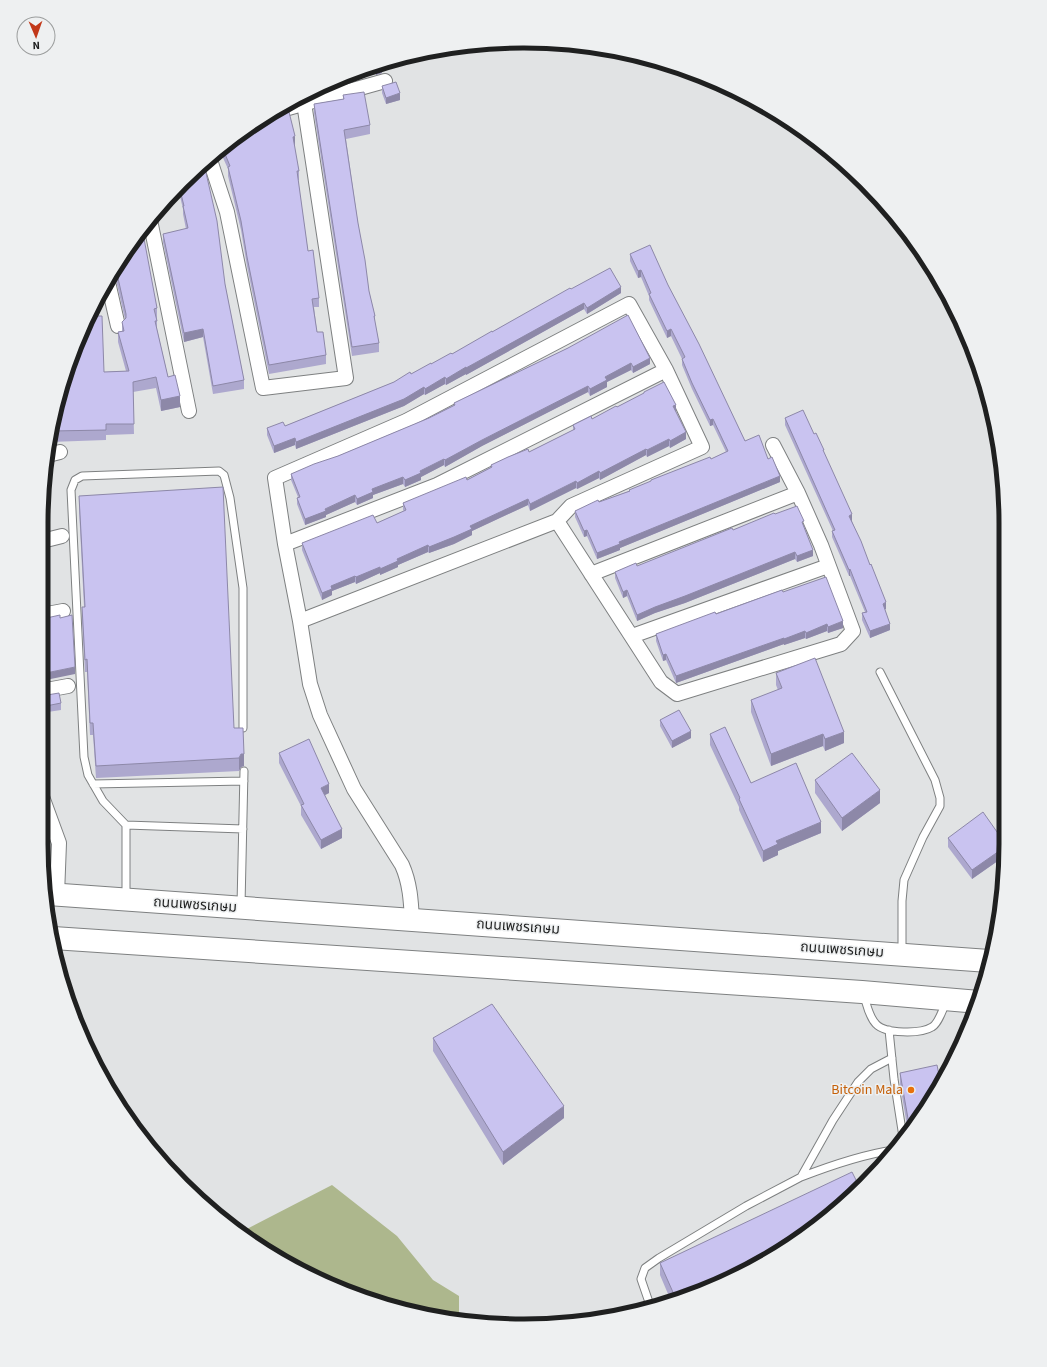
<svg xmlns="http://www.w3.org/2000/svg" width="1047" height="1367" viewBox="0 0 1047 1367" font-family="'Source Sans 3','Noto Sans Thai',sans-serif">
<style>
.green{fill:#adb78d}
.lines{fill:none;stroke-linecap:round;stroke-linejoin:round}
.lane-casing{stroke:#7e8081;stroke-width:9}
.street-casing{stroke:#7e8081;stroke-width:16}
.highway-casing{stroke:#7e8081;stroke-width:24}
.lane{stroke:#fff;stroke-width:7}
.street{stroke:#fff;stroke-width:14}
.highway{stroke:#fff;stroke-width:22}
.wall{fill:#ada8ce}
.shaded-wall{fill:#8d88a8}
.building{fill:#c9c3f0;stroke:#8d88a8}
.food-dot{fill:#e8710a;stroke:#eef0f1;stroke-width:1.5}
.labels{text-anchor:middle;dominant-baseline:central;stroke-width:3;stroke-linejoin:round;paint-order:stroke}
.street-label{font-size:14px;fill:#1f2020;stroke:#eef0f1}
.food-label{font-size:14px;fill:#c56008;stroke:#eef0f1;text-anchor:end}
.rim{fill:none;stroke:#1f2020;stroke-width:5}
</style>
<rect width="100%" height="100%" fill="#e1e3e4"/>
<path class="green" d="M 332,1185 L 397,1236 L 433,1280 L 459,1296 L 459,1317 L 399,1310 L 282,1261 L 243,1231 Z"/>
<g class="lines">
<defs>
<path id="lane" d="M 880,672 L 935,780 L 940,798 L 940,806 L 923,837 L 904,880 L 902,901 L 902,952
M 93,784 L 244,781
M 126,825 L 243,829
M 126,897 L 126,825 L 103,801 L 88,775 L 84,757 L 71,490 L 75,480 L 82,476 L 219,471 L 224,475 L 230,498 L 243,588 L 243,728
M 241,905 L 244,771
M 864,996 C 867,1005 869,1017 876,1024 C 885,1034 921,1034 932,1027 C 939,1023 942,1010 946,1003
M 889,1030 L 894,1079 L 903,1137
M 801,1177 C 832,1165 861,1155 893,1150
M 651,1308 L 641,1279 L 645,1268 L 659,1258 L 746,1206 L 801,1177 L 833,1120 L 858,1082 L 871,1069 L 892,1058"/>
<path id="street" d="M 274,112 L 385,81
M 210,160 L 227,212 L 263,388 L 346,378 L 304,103
M 150,220 L 189,411
M 108,282 L 118,326
M 48,455 L 60,452
M 557,521 L 661,682 L 677,694 L 841,644 L 853,631 L 821,545 L 798,493 L 773,445
M 42,541 L 62,536
M 285,544 L 437,485 L 666,370
M 591,574 L 798,493
M 42,615 L 63,611
M 300,621 L 557,521 L 571,506 L 702,447 L 666,370 L 629,304 L 406,421 L 275,478 L 285,544 L 300,621 L 310,684 L 320,715 L 354,789 L 402,865 C 410,883 411,901 412,920
M 632,636 L 828,566
M 41,691 L 68,686
M 41,794 L 59,843 L 57,895"/>
<path id="highway" d="M 48,894 L 989,961
M 53,938 L 862,992 L 979,1002"/>
</defs>
<use href="#lane" class="lane-casing"/>
<use href="#street" class="street-casing"/>
<use href="#highway" class="highway-casing"/>
<use href="#lane" class="lane"/>
<use href="#street" class="street"/>
<use href="#highway" class="highway"/>
</g>
<path class="wall" d="M 382,65 L 382,73 L 376,75 L 374,67 Z
M 382,86 L 400,100 L 386,104 L 382,93 Z
M 343,95 L 370,125 L 370,134 L 346,139 L 358,223 L 369,291 L 375,316 L 375,323 L 379,343 L 379,352 L 352,356 L 314,113 L 314,104 L 343,99 Z
M 256,122 L 295,146 L 294,146 L 299,171 L 299,180 L 298,180 L 308,251 L 319,298 L 319,307 L 314,307 L 317,332 L 326,355 L 326,364 L 269,374 L 247,266 L 241,230 L 228,176 L 228,169 L 220,151 Z
M 182,182 L 225,284 L 244,380 L 244,389 L 213,394 L 203,337 L 184,342 L 163,242 L 163,234 L 186,229 L 183,214 L 183,209 L 178,188 Z
M 141,230 L 157,308 L 157,329 L 168,377 L 180,407 L 161,411 L 156,388 L 133,392 L 134,434 L 106,435 L 106,440 L 50,442 L 58,398 L 104,372 L 126,371 L 118,342 L 118,332 L 122,331 L 122,322 L 125,319 L 116,280 L 112,275 Z
M 630,254 L 668,285 L 745,441 L 768,459 L 780,482 L 620,548 L 620,550 L 597,559 L 587,536 L 584,537 L 575,517 L 575,511 L 629,491 L 629,490 L 651,482 L 651,480 L 711,459 L 726,452 L 713,425 L 710,426 L 692,389 L 682,365 L 682,359 L 671,336 L 667,338 L 649,300 L 649,296 L 641,277 L 638,278 L 630,261 Z
M 571,289 L 621,293 L 587,314 L 584,309 L 466,375 L 466,374 L 446,385 L 445,384 L 425,395 L 424,394 L 404,406 L 296,449 L 295,445 L 274,453 L 267,435 L 267,428 L 285,426 L 394,382 L 411,374 L 452,354 Z
M 568,348 L 650,364 L 633,373 L 631,370 L 607,382 L 607,387 L 590,396 L 588,392 L 482,446 L 445,467 L 444,465 L 421,477 L 421,480 L 405,487 L 403,484 L 373,495 L 373,498 L 357,505 L 355,502 L 326,515 L 326,517 L 305,525 L 297,504 L 297,498 L 298,497 L 291,480 L 291,474 L 338,456 L 429,418 L 454,405 L 454,403 Z
M 644,392 L 676,411 L 675,411 L 686,439 L 670,448 L 669,446 L 647,457 L 646,455 L 600,480 L 599,478 L 577,489 L 576,488 L 530,511 L 528,505 L 472,531 L 472,535 L 454,544 L 429,553 L 428,552 L 398,565 L 398,567 L 380,575 L 380,573 L 356,584 L 355,582 L 332,591 L 332,595 L 322,600 L 302,550 L 302,543 L 377,523 L 404,511 L 403,510 L 403,503 L 467,480 L 491,467 L 491,465 L 529,452 L 573,430 L 573,425 L 592,419 L 617,407 L 644,394 Z
M 785,418 L 814,434 L 824,453 L 852,521 L 886,609 L 885,609 L 890,630 L 870,638 L 862,620 L 862,613 L 865,612 L 850,576 L 849,576 L 832,537 L 832,531 L 833,531 L 785,425 Z
M 79,496 L 234,728 L 244,766 L 241,767 L 239,771 L 96,778 L 93,735 L 90,735 L 87,672 L 85,672 L 82,620 L 82,607 L 84,607 L 79,509 Z
M 775,514 L 804,526 L 813,556 L 797,562 L 795,559 L 685,603 L 655,613 L 637,621 L 627,596 L 623,598 L 615,578 L 615,572 L 637,566 Z
M 783,592 L 843,628 L 828,633 L 827,631 L 806,639 L 805,638 L 784,645 L 784,644 L 676,683 L 666,660 L 663,661 L 656,641 L 656,634 Z
M 776,673 L 844,743 L 825,751 L 823,746 L 771,766 L 751,712 L 751,700 L 778,690 L 776,685 Z
M 41,696 L 61,703 L 61,710 L 41,713 Z
M 660,720 L 691,738 L 672,748 L 660,726 Z
M 710,734 L 751,783 L 821,833 L 778,851 L 778,855 L 763,862 L 739,810 L 739,807 L 710,745 Z
M 279,753 L 329,793 L 325,795 L 342,838 L 321,849 L 301,815 L 301,806 L 279,763 Z
M 815,780 L 880,803 L 842,831 L 815,793 Z
M 948,838 L 1002,839 L 1002,858 L 972,879 L 948,847 Z
M 433,1038 L 564,1118 L 503,1165 L 433,1051 Z
M 900,1073 L 925,1111 L 908,1132 L 900,1084 Z
M 660,1263 L 737,1276 L 671,1301 L 660,1275 Z"/>
<path class="shaded-wall" d="M 382,65 L 382,73 L 376,75 L 376,66 Z
M 359,72 L 359,74 L 336,79 L 339,78 Z
M 400,93 L 400,100 L 386,104 L 386,98 Z
M 295,136 L 295,146 L 293,146 L 293,137 Z
M 641,270 L 641,277 L 638,278 L 638,271 Z
M 621,287 L 621,293 L 587,314 L 587,308 Z
M 584,303 L 584,309 L 466,375 L 466,368 Z
M 203,329 L 203,337 L 184,342 L 184,333 Z
M 671,329 L 671,336 L 667,338 L 667,331 Z
M 650,358 L 650,364 L 633,373 L 633,367 Z
M 631,363 L 631,370 L 607,382 L 607,387 L 590,396 L 590,389 L 605,377 Z
M 466,367 L 466,374 L 446,385 L 446,379 Z
M 445,377 L 445,384 L 425,395 L 425,389 Z
M 588,386 L 588,392 L 482,446 L 445,467 L 445,460 L 482,440 Z
M 424,387 L 424,394 L 404,406 L 296,449 L 296,442 Z
M 180,396 L 180,407 L 161,411 L 161,400 Z
M 676,405 L 676,411 L 673,413 L 673,406 Z
M 713,419 L 713,425 L 710,426 L 710,420 Z
M 686,432 L 686,439 L 670,448 L 670,441 Z
M 295,438 L 295,445 L 274,453 L 274,446 Z
M 669,439 L 669,446 L 647,457 L 647,450 Z
M 646,449 L 646,455 L 600,480 L 600,473 Z
M 444,459 L 444,465 L 421,477 L 421,480 L 405,487 L 405,480 L 420,471 Z
M 599,471 L 599,478 L 577,489 L 577,483 Z
M 780,476 L 780,482 L 620,548 L 620,550 L 597,559 L 597,553 L 619,542 Z
M 403,477 L 403,484 L 373,495 L 373,498 L 357,505 L 357,499 L 372,489 Z
M 576,481 L 576,488 L 530,511 L 530,504 Z
M 355,495 L 355,502 L 326,515 L 326,517 L 305,525 L 305,519 Z
M 528,499 L 528,505 L 472,531 L 472,535 L 454,544 L 429,553 L 429,547 L 470,526 Z
M 852,514 L 852,521 L 849,522 L 849,516 Z
M 587,530 L 587,536 L 584,537 L 584,531 Z
M 428,545 L 428,552 L 398,565 L 398,567 L 380,575 L 380,569 L 397,559 Z
M 813,550 L 813,556 L 797,562 L 797,556 Z
M 795,552 L 795,559 L 685,603 L 655,613 L 637,621 L 637,615 L 655,607 Z
M 380,567 L 380,573 L 356,584 L 356,577 Z
M 850,569 L 850,576 L 849,576 L 849,570 Z
M 355,576 L 355,582 L 332,591 L 332,595 L 322,600 L 322,593 L 331,586 Z
M 627,590 L 627,596 L 623,598 L 623,592 Z
M 886,602 L 886,609 L 883,610 L 883,604 Z
M 843,621 L 843,628 L 828,633 L 828,627 Z
M 827,624 L 827,631 L 806,639 L 806,633 Z
M 890,624 L 890,630 L 870,638 L 870,631 Z
M 805,631 L 805,638 L 784,645 L 784,639 Z
M 784,638 L 784,644 L 676,683 L 676,676 Z
M 666,654 L 666,660 L 663,661 L 663,655 Z
M 75,667 L 75,674 L 41,681 L 41,674 Z
M 691,731 L 691,738 L 672,748 L 672,741 Z
M 844,732 L 844,743 L 825,751 L 825,739 Z
M 823,734 L 823,746 L 771,766 L 771,754 Z
M 241,754 L 244,754 L 244,766 L 241,767 L 239,771 L 239,758 Z
M 329,784 L 329,793 L 321,797 L 321,788 Z
M 880,790 L 880,803 L 842,831 L 842,818 Z
M 821,822 L 821,833 L 778,851 L 778,855 L 763,862 L 763,851 L 776,841 Z
M 342,829 L 342,838 L 321,849 L 321,840 Z
M 1002,849 L 1002,858 L 972,879 L 972,870 Z
M 564,1106 L 564,1118 L 503,1165 L 503,1152 Z"/>
<path class="building" d="M 396,82 L 400,93 L 386,98 L 382,86 Z
M 364,92 L 370,125 L 344,130 L 358,223 L 365,260 L 369,291 L 375,316 L 374,316 L 379,343 L 352,347 L 314,104 L 344,99 L 343,95 Z
M 289,112 L 295,136 L 293,137 L 299,171 L 297,171 L 308,251 L 313,250 L 319,298 L 312,299 L 317,332 L 323,332 L 326,355 L 269,365 L 247,257 L 241,221 L 228,167 L 230,166 L 223,149 L 256,122 L 264,118 Z
M 204,164 L 217,221 L 225,284 L 244,380 L 213,386 L 203,329 L 184,333 L 163,234 L 188,228 L 183,206 L 184,206 L 179,186 L 182,182 Z
M 142,228 L 157,308 L 154,309 L 157,321 L 155,321 L 168,377 L 175,375 L 180,396 L 161,400 L 156,377 L 133,382 L 134,424 L 106,424 L 106,430 L 52,431 L 58,398 L 88,316 L 102,316 L 104,372 L 129,371 L 118,332 L 124,331 L 122,322 L 126,318 L 126,314 L 116,269 Z
M 650,245 L 668,285 L 699,344 L 745,441 L 759,435 L 768,459 L 772,457 L 780,476 L 619,542 L 620,544 L 597,553 L 587,530 L 584,531 L 575,511 L 598,500 L 599,502 L 630,491 L 629,490 L 651,481 L 651,480 L 710,457 L 711,459 L 728,451 L 713,419 L 710,420 L 692,383 L 682,359 L 685,357 L 671,329 L 667,331 L 649,294 L 651,293 L 641,270 L 638,271 L 630,254 Z
M 610,268 L 621,287 L 587,308 L 584,303 L 466,368 L 466,367 L 446,379 L 445,377 L 425,389 L 424,387 L 404,399 L 296,442 L 295,438 L 274,446 L 267,428 L 283,422 L 285,426 L 394,382 L 410,372 L 411,374 L 431,363 L 431,364 L 451,353 L 452,354 L 492,331 L 492,332 L 570,288 L 571,289 Z
M 628,315 L 650,358 L 633,367 L 631,363 L 605,377 L 607,380 L 590,389 L 588,386 L 482,440 L 445,460 L 444,459 L 420,471 L 421,473 L 405,480 L 403,477 L 372,489 L 373,492 L 357,499 L 355,495 L 325,509 L 326,511 L 305,519 L 297,498 L 300,497 L 291,474 L 314,464 L 338,456 L 429,418 L 455,405 L 454,403 L 568,348 Z
M 664,382 L 676,405 L 673,406 L 686,432 L 670,441 L 669,439 L 647,450 L 646,449 L 600,473 L 599,471 L 577,483 L 576,481 L 530,504 L 528,499 L 470,526 L 472,529 L 454,537 L 429,547 L 428,545 L 397,559 L 398,561 L 380,569 L 380,567 L 356,577 L 355,576 L 331,586 L 332,589 L 322,593 L 302,543 L 373,515 L 377,523 L 406,510 L 403,503 L 466,477 L 467,480 L 492,467 L 491,465 L 508,457 L 528,449 L 529,452 L 575,429 L 573,425 L 591,416 L 592,419 L 616,406 L 617,407 L 644,393 L 644,392 Z
M 803,410 L 814,434 L 816,433 L 824,450 L 823,450 L 852,514 L 849,516 L 861,541 L 870,565 L 871,564 L 886,602 L 883,604 L 890,624 L 870,631 L 862,613 L 867,612 L 850,569 L 849,570 L 832,531 L 835,530 L 785,418 Z
M 223,487 L 234,728 L 243,728 L 244,754 L 241,754 L 239,758 L 96,766 L 93,723 L 90,723 L 87,659 L 85,660 L 82,607 L 85,607 L 79,496 Z
M 797,506 L 804,521 L 802,522 L 813,550 L 797,556 L 795,552 L 685,596 L 655,607 L 637,615 L 627,590 L 623,592 L 615,572 L 636,563 L 637,566 L 732,528 L 733,530 L 774,513 L 775,514 Z
M 826,577 L 843,621 L 828,627 L 827,624 L 806,633 L 805,631 L 784,639 L 784,638 L 676,676 L 666,654 L 663,655 L 656,634 L 715,612 L 716,614 L 782,590 L 783,592 Z
M 60,615 L 60,618 L 72,615 L 75,667 L 41,674 L 42,619 Z
M 815,658 L 844,732 L 825,739 L 823,734 L 771,754 L 751,700 L 782,688 L 776,673 Z
M 59,693 L 61,703 L 41,707 L 41,696 Z
M 679,710 L 691,731 L 672,741 L 660,720 Z
M 725,727 L 751,783 L 796,763 L 821,822 L 776,841 L 778,844 L 763,851 L 739,799 L 740,798 L 710,734 Z
M 309,739 L 329,784 L 321,788 L 342,829 L 321,840 L 301,805 L 304,804 L 279,753 Z
M 852,753 L 880,790 L 842,818 L 815,780 Z
M 983,812 L 1002,839 L 1002,849 L 972,870 L 948,838 Z
M 492,1004 L 564,1106 L 503,1152 L 433,1038 Z
M 937,1065 L 940,1080 L 925,1111 L 910,1130 L 900,1073 Z
M 852,1172 L 860,1188 L 791,1245 L 737,1276 L 676,1299 L 660,1263 Z"/>
<circle class="food-dot" cx="911" cy="1090" r="4"/>
<g class="labels">
<g class="street-label">
<text transform="translate(195 905) rotate(4)">ถนนเพชรเกษม</text>
<text transform="translate(518 927) rotate(4)">ถนนเพชรเกษม</text>
<text transform="translate(842 950) rotate(4)">ถนนเพชรเกษม</text>
</g>
<g class="food-label">
<text x="903" y="1090">Bitcoin Mala</text>
</g>
</g>
<path d="M0 0H1047V1367H0ZM523 48H524A475 475 0 0 1 999 523V844A475 475 0 0 1 524 1319H523A475 475 0 0 1 48 844V523A475 475 0 0 1 523 48Z" fill="#eef0f1" fill-rule="evenodd"/>
<path class="rim" d="M523 48H524A475 475 0 0 1 999 523V844A475 475 0 0 1 524 1319H523A475 475 0 0 1 48 844V523A475 475 0 0 1 523 48Z"/>
<g transform="translate(36 36) rotate(178)"><circle r="19" fill="#eef0f1" stroke="#9b9d9d"/>
<path d="M0-3L7 15L0 10L-7 15Z" fill="#c23819"/>
<text y="-6" font-size="11" font-weight="bold" text-anchor="middle" fill="#1f2020">N</text>
</g>
</svg>
